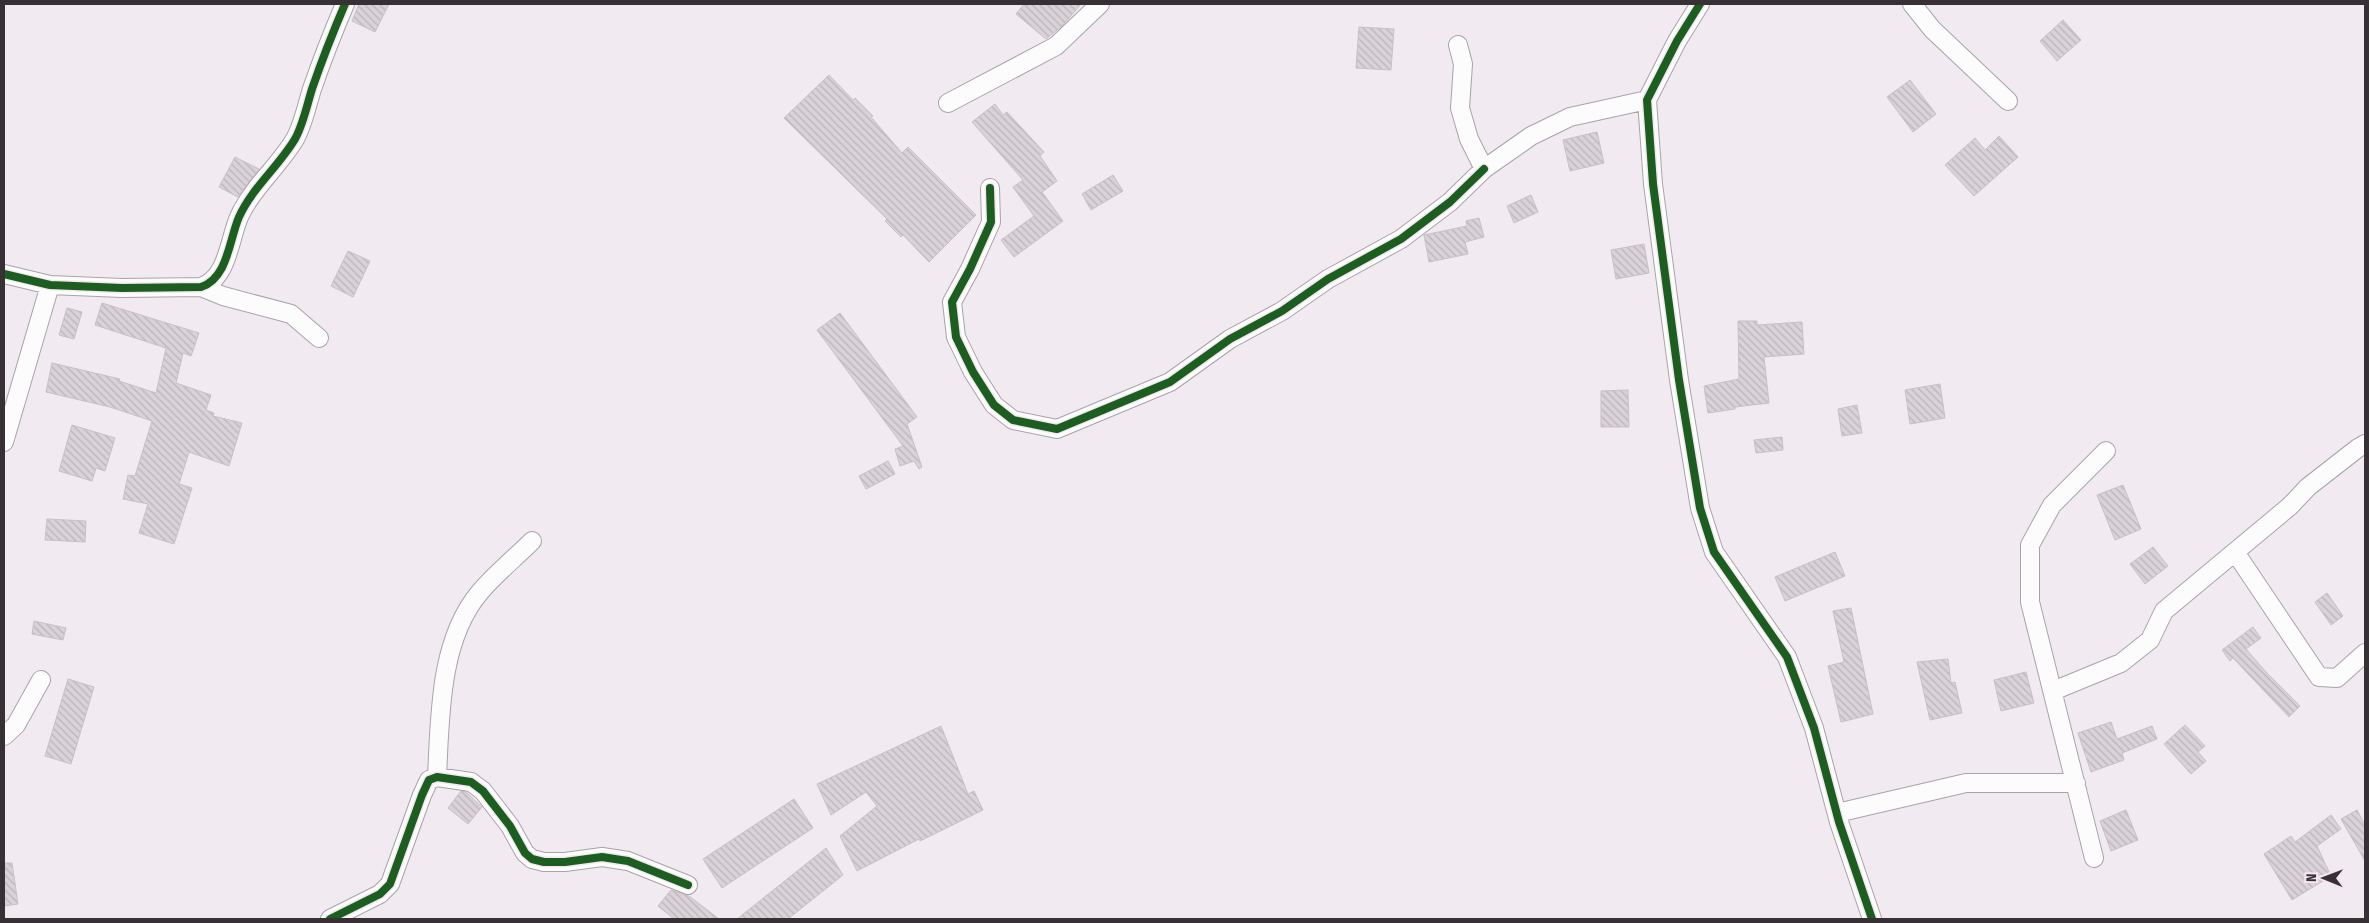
<svg xmlns="http://www.w3.org/2000/svg" width="2369" height="923" viewBox="0 0 2369 923" font-family="'Fira Sans Condensed',sans-serif">
<style>
.building{fill:url(#building-back-hatch);stroke:#c7c0c6}
.lines{fill:none;stroke-linecap:round;stroke-linejoin:round}
.street-casing{stroke:#a9a3a8;stroke-width:20}
.street{stroke:#fdfcfd;stroke-width:18}
.cycleway-casing{stroke:#f6e6f3;stroke-width:11}
.cycleway{stroke:#1b5e20;stroke-width:8}
</style>
<defs>
<pattern id="building-back-hatch" width="6" height="6" patternUnits="userSpaceOnUse" patternTransform="scale(1.25)"><rect width="6" height="6" fill="#d9d2d8"/><path d="M-1 5l2 2M0 0l6 6M5-1l2 2" fill="none" stroke="#bbb5ba"/></pattern>
</defs>
<rect width="100%" height="100%" fill="#f2eaf1"/>
<path class="building" d="M 359,4 L 389,4 L 375,32 L 352,21 Z
M 1024,4 L 1081,4 L 1063,25 L 1046,39 L 1016,14 Z
M 2063,20 L 2081,40 L 2057,61 L 2040,41 Z
M 1359,27 L 1394,29 L 1391,70 L 1356,68 Z
M 829,75 L 853,100 L 855,98 L 873,116 L 871,117 L 902,153 L 908,147 L 976,215 L 929,262 L 903,235 L 901,237 L 885,221 L 887,219 L 784,118 Z
M 1910,80 L 1936,114 L 1913,132 L 1887,97 Z
M 995,104 L 1003,115 L 1007,112 L 1044,152 L 1040,156 L 1057,181 L 1042,192 L 1063,221 L 1014,257 L 1001,240 L 1034,216 L 1013,187 L 1023,180 L 972,122 Z
M 1597,132 L 1604,163 L 1570,171 L 1563,140 Z
M 1999,136 L 2018,157 L 1974,196 L 1945,165 L 1975,138 L 1985,150 Z
M 235,157 L 259,169 L 238,197 L 219,187 Z
M 1113,175 L 1123,191 L 1091,210 L 1082,194 Z
M 1531,195 L 1538,212 L 1514,223 L 1507,206 Z
M 1479,218 L 1484,237 L 1465,242 L 1468,254 L 1429,262 L 1424,235 L 1467,226 L 1466,221 Z
M 1644,244 L 1649,273 L 1616,279 L 1611,250 Z
M 348,251 L 370,261 L 353,297 L 331,286 Z
M 102,303 L 199,333 L 191,356 L 183,353 L 176,383 L 211,395 L 206,410 L 214,413 L 213,416 L 242,423 L 229,466 L 189,452 L 179,484 L 192,488 L 174,544 L 139,533 L 148,504 L 123,499 L 128,475 L 135,476 L 152,421 L 110,407 L 46,392 L 52,363 L 120,379 L 119,381 L 156,393 L 166,348 L 95,325 Z
M 67,308 L 82,312 L 74,339 L 59,335 Z
M 840,313 L 917,417 L 907,424 L 922,467 L 919,469 L 914,461 L 900,466 L 895,449 L 903,446 L 817,330 Z
M 1738,321 L 1757,321 L 1757,325 L 1802,322 L 1804,354 L 1764,357 L 1769,403 L 1735,407 L 1735,409 L 1708,413 L 1704,386 L 1739,379 Z
M 1940,384 L 1945,418 L 1910,424 L 1905,390 Z
M 1628,390 L 1629,427 L 1601,427 L 1601,391 Z
M 1857,405 L 1862,433 L 1842,436 L 1838,409 Z
M 72,425 L 115,438 L 105,471 L 96,468 L 92,481 L 59,471 Z
M 1782,437 L 1783,450 L 1756,453 L 1754,440 Z
M 888,461 L 895,474 L 866,489 L 859,476 Z
M 2123,485 L 2141,529 L 2115,540 L 2097,495 Z
M 47,519 L 86,521 L 85,542 L 45,540 Z
M 2153,547 L 2168,566 L 2145,584 L 2130,564 Z
M 1835,552 L 1845,576 L 1785,601 L 1775,577 Z
M 2327,593 L 2343,616 L 2331,625 L 2315,602 Z
M 1851,608 L 1873,714 L 1841,722 L 1828,666 L 1844,662 L 1833,611 Z
M 34,621 L 66,628 L 63,640 L 32,634 Z
M 2253,627 L 2261,638 L 2246,649 L 2267,673 L 2300,706 L 2289,717 L 2233,658 L 2230,661 L 2222,650 Z
M 1948,659 L 1951,683 L 1955,682 L 1962,713 L 1930,720 L 1917,662 Z
M 2026,672 L 2034,703 L 2001,711 L 1994,680 Z
M 68,679 L 94,687 L 71,764 L 45,756 Z
M 2111,722 L 2117,739 L 2152,726 L 2157,739 L 2122,753 L 2124,760 L 2091,772 L 2078,733 Z
M 2185,725 L 2205,746 L 2198,752 L 2206,761 L 2191,774 L 2164,744 Z
M 941,726 L 968,794 L 974,791 L 983,810 L 920,841 L 919,839 L 857,871 L 840,836 L 877,806 L 866,792 L 831,815 L 817,784 Z
M 461,791 L 466,792 L 482,807 L 468,824 L 448,808 Z
M 794,799 L 813,828 L 722,888 L 703,859 Z
M 2126,810 L 2138,840 L 2111,851 L 2100,821 Z
M 2357,810 L 2365,825 L 2365,861 L 2341,819 Z
M 2331,815 L 2341,829 L 2317,846 L 2331,876 L 2292,900 L 2264,854 L 2291,836 L 2295,842 Z
M 826,848 L 843,875 L 788,919 L 737,919 Z
M 4,863 L 12,863 L 18,904 L 4,906 Z
M 671,890 L 689,896 L 719,919 L 674,919 L 658,906 Z"/>
<g class="lines">
<defs>
<path id="street" d="M 1700,4 L 1677,41 L 1647,100 L 1653,184 L 1679,380 L 1700,508 L 1714,552 L 1787,657 L 1814,728 L 1839,822 L 1872,919
M 1912,4 L 1932,29 L 2008,101
M 1458,45 L 1463,64 L 1460,108 L 1469,139 L 1484,169 L 1531,136 L 1570,117 L 1647,100
M 948,103 L 1056,46 L 1100,4
M 990,188 L 991,222 L 970,269 L 952,302 L 956,337 L 973,372 L 994,405 L 1013,420 L 1057,429 L 1170,382 L 1230,339 L 1282,311 L 1328,279 L 1401,239 L 1450,202 L 1484,169
M 4,274 L 50,285 L 122,288 L 201,287 C 228,278 229,240 239,217 C 252,188 279,166 295,139 C 303,125 307,105 312,89 C 322,60 333,32 345,4
M 201,287 L 223,296 L 291,314 L 319,338
M 4,442 L 50,285
M 2235,552 L 2319,677 L 2337,678 L 2365,653
M 2053,691 L 2121,663 L 2150,640 L 2164,611 L 2290,506 L 2308,487 L 2358,448 L 2365,444
M 4,736 L 16,725 L 41,680
M 437,777 C 440,718 439,640 480,592 C 495,574 515,558 532,541
M 1837,813 L 1966,783 L 2076,783
M 2094,858 L 2030,602 L 2030,545 L 2052,505 L 2106,451
M 330,919 L 380,894 L 390,884 L 422,795 L 429,780 L 437,777 L 471,782 L 483,791 L 510,826 L 525,853 L 532,859 L 544,862 L 565,862 L 602,857 L 628,861 L 688,885"/>
</defs>
<use href="#street" class="street-casing"/>
<use href="#street" class="street"/>
<defs>
<path id="cycleway" d="M 1700,4 L 1677,41 L 1647,100 L 1653,184 L 1679,380 L 1700,508 L 1714,552 L 1787,657 L 1814,728 L 1839,822 L 1872,919
M 990,188 L 991,222 L 970,269 L 952,302 L 956,337 L 973,372 L 994,405 L 1013,420 L 1057,429 L 1170,382 L 1230,339 L 1282,311 L 1328,279 L 1401,239 L 1450,202 L 1484,169
M 4,274 L 50,285 L 122,288 L 201,287 C 228,278 229,240 239,217 C 252,188 279,166 295,139 C 303,125 307,105 312,89 C 322,60 333,32 345,4
M 330,919 L 380,894 L 390,884 L 422,795 L 429,780 L 437,777 L 471,782 L 483,791 L 510,826 L 525,853 L 532,859 L 544,862 L 565,862 L 602,857 L 628,861 L 688,885"/>
</defs>
<use href="#cycleway" class="cycleway-casing"/>
<use href="#cycleway" class="cycleway"/>
</g>
<rect width="2369" height="923" fill="none" stroke="#373136" stroke-width="10"/>
<g transform="translate(2324 878) rotate(271)" stroke="#f6e6f3" stroke-width="4" paint-order="stroke">
<path d="M0-4L9 19L0 12L-9 19Z" fill="#373136"/>
<text y="-8" font-size="14" font-weight="bold" text-anchor="middle" fill="#373136">N</text>
</g>
</svg>
